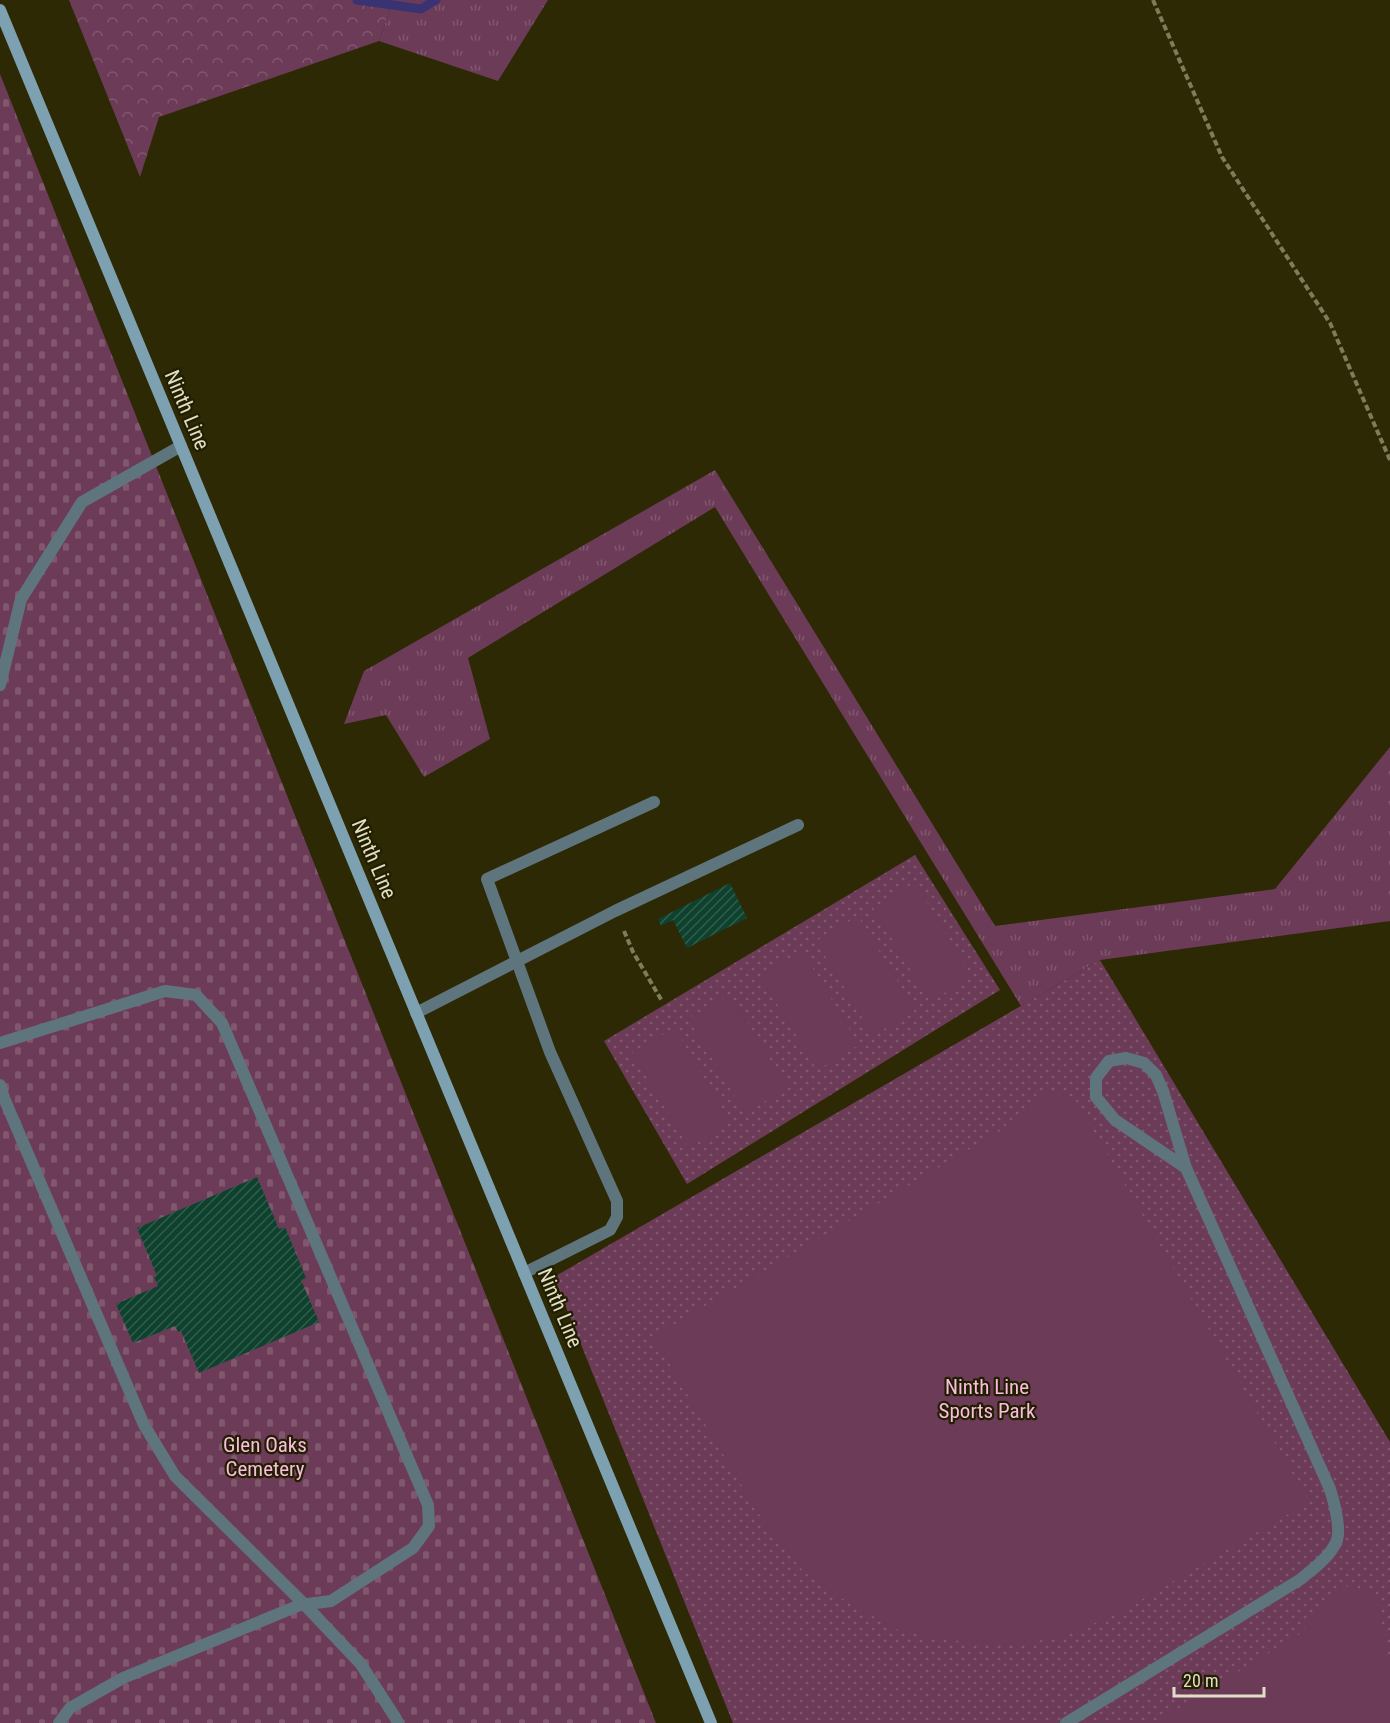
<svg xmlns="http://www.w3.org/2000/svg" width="1390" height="1723" viewBox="0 0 1390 1723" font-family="'Roboto Condensed',sans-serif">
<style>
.grass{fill:url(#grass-tufts)}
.forest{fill:url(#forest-crowns)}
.cemetery{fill:url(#cemetery-stones)}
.park{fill:url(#park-dots)}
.garden{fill:#6c3b58}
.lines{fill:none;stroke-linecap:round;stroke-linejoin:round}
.stream{stroke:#3a3373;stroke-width:9}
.building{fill:url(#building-hatch)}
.path{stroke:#7f7c5d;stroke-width:4;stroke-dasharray:6 3;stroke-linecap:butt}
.lane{stroke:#5f757e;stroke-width:12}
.secondary{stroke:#7da1b0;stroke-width:12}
.labels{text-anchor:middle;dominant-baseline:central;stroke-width:4.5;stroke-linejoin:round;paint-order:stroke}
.street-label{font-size:21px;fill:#e0dec5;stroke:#221f00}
.park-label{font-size:21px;fill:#fabddf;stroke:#221f00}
</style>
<defs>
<pattern id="grass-tufts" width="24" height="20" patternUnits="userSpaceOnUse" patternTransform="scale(1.5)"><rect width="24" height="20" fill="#6c3b58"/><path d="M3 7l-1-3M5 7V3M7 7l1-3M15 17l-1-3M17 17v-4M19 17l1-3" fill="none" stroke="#81576e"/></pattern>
<pattern id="forest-crowns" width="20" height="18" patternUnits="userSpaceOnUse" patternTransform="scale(1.5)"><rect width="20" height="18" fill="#6c3b58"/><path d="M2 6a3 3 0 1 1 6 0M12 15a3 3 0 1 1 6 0" fill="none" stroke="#81576e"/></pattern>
<pattern id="cemetery-stones" width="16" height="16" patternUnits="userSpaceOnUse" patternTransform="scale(1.5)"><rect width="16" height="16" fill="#6c3b58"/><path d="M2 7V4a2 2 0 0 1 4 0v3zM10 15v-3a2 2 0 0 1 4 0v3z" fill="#81576e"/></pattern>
<pattern id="park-dots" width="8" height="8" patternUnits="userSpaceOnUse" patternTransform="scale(1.5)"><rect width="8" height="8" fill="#6c3b58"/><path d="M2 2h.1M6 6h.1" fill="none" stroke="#81576e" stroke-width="1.8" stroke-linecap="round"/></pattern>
<pattern id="building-hatch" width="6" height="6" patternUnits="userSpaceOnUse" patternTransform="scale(1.5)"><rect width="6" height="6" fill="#0e422f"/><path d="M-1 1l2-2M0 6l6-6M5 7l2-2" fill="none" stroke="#315d4c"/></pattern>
</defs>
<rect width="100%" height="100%" fill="#2c2904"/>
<path class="grass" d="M 393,0 L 548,0 L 498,81 L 379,41 Z
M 715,470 L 995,926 L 1275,889 L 1390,747 L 1390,921 L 1100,960 L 1021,1006 L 715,507 L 468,658 L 490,739 L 424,777 L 386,715 L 344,724 L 364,671 Z"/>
<path class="forest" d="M 69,0 L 393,0 L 379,41 L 159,117 L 140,177 Z"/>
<path class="cemetery" d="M 0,74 L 656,1723 L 0,1723 Z"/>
<path class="park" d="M 915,855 L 1000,990 L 687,1184 L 604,1041 Z
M 1100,960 L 1390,1442 L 1390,1723 L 733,1723 L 554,1277 Z"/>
<path class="garden" d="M 915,882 L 972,976 L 930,1002 L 873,908 Z
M 858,916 L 915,1010 L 873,1036 L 816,941 Z
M 802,950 L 859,1045 L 817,1070 L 760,976 Z
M 730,994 L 788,1088 L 745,1113 L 688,1019 Z
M 674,1028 L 731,1122 L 689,1148 L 632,1053 Z
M 1043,1091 L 1074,1097 L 1309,1502 L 1122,1611 L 1070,1634 L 1032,1642 L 999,1644 L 968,1642 L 933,1638 L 898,1630 L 849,1603 L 804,1572 L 763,1521 L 653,1337 L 1000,1131 Z
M 1340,1585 L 1376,1594 L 1388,1655 L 1390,1659 L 1390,1723 L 1154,1723 L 1300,1634 Z"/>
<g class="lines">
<path class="stream" d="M 357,0 L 421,9 L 436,0"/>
</g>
<path class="building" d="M 730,883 L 747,918 L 687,948 L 673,920 L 661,926 L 658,919 Z
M 257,1177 L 279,1229 L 285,1227 L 306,1278 L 301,1280 L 319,1322 L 199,1373 L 181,1331 L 178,1332 L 175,1326 L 133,1343 L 116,1304 L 158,1286 L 154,1277 L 157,1276 L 137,1228 Z"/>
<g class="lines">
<path class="path" d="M 1153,0 L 1222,157 L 1330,323 L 1390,460
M 624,931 L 633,952 L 662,1001"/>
<path class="lane" d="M 0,685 L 21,599 L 82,502 L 181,446
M 416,1013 L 615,911 L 798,825
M 0,1043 L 165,991 L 196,995 L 222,1023 L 428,1505 L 429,1526 L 413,1548 L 331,1601 L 300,1605 L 123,1678 L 70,1708 L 59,1723
M 0,1085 L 4,1098 L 144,1425 L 175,1476 L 304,1604 L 360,1663 L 395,1717 L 398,1723
M 524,1273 L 610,1230 L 617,1217 L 617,1201 L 550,1052 L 487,879 L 654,802
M 1066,1723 L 1301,1579 C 1313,1569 1332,1555 1337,1540 C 1341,1526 1334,1502 1330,1489 L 1186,1168 L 1163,1091 L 1156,1075 L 1144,1063 L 1126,1058 L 1109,1061 L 1096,1078 L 1096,1097 L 1115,1120 L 1186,1168"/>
<path class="secondary" d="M 0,10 L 711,1723"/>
</g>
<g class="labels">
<g class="street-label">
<text transform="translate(187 410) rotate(67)">Ninth Line</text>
<text transform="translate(374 859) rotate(67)">Ninth Line</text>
<text transform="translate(560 1308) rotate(67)">Ninth Line</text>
</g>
<g class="park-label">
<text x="987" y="1387">Ninth Line<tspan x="987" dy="24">Sports Park</tspan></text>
<text x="265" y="1445">Glen Oaks<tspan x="265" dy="24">Cemetery</tspan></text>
</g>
</g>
<path d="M1174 1687v9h90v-9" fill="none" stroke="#e0dec5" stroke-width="3"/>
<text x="1183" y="1687" font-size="18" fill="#e0dec5" stroke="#221f00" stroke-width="4.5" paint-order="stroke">20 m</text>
</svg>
